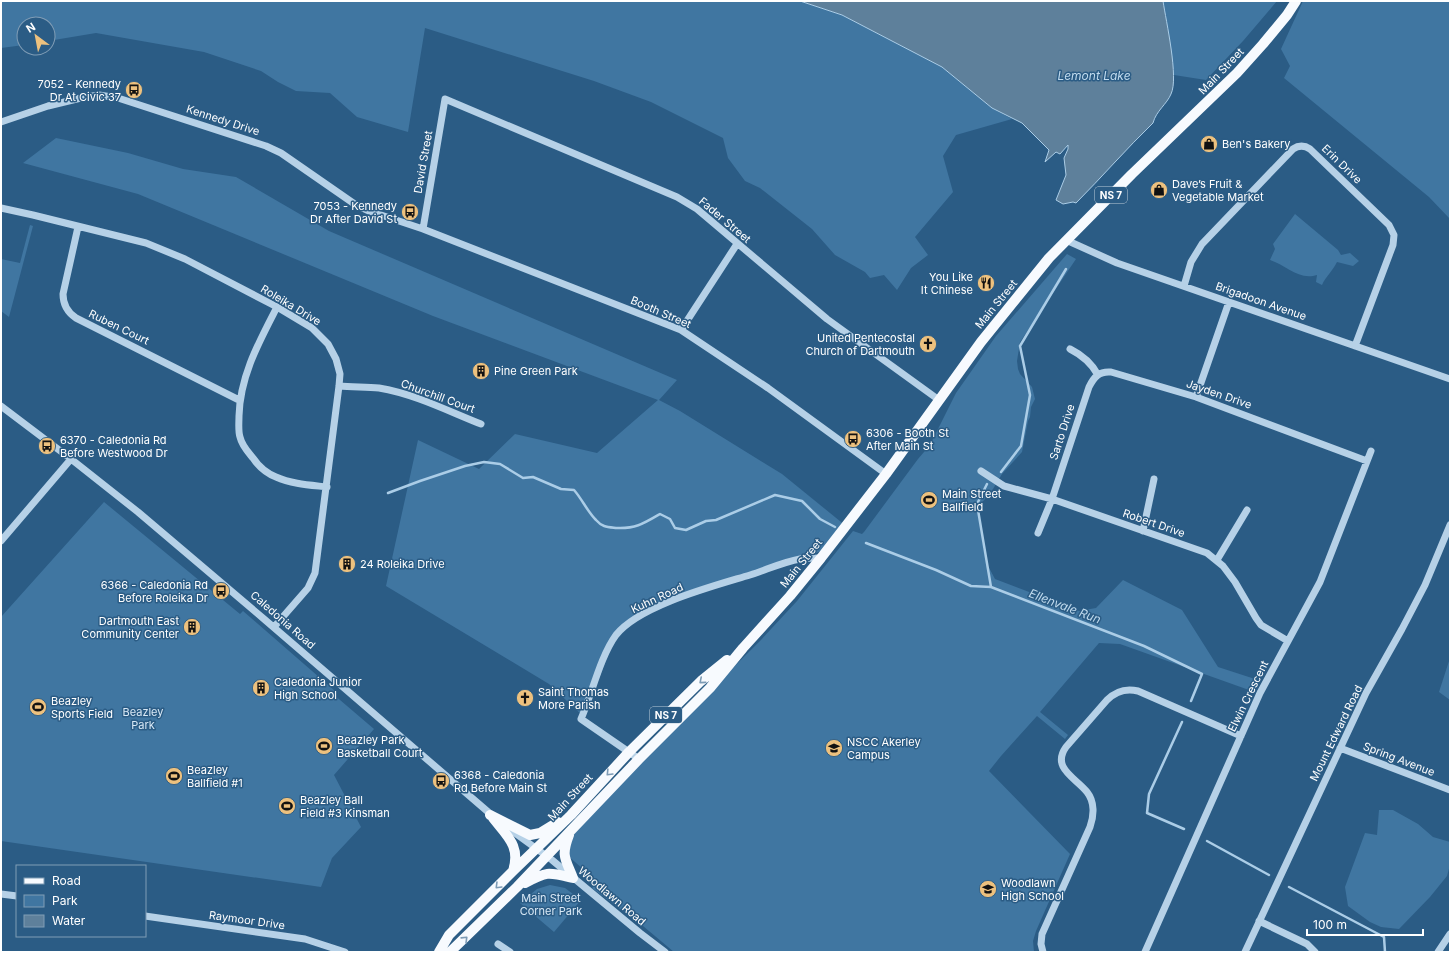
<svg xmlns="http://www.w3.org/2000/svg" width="1451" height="953" viewBox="0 0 1451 953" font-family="Inter,sans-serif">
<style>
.green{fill:#4076a1}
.water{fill:#5e809b;stroke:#abcde7}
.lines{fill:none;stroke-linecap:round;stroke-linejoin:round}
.stream{stroke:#abcde7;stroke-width:2.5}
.minor{stroke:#b6d1e7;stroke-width:7}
.major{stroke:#f7fafe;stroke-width:10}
.oneway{stroke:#7d9bb5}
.labels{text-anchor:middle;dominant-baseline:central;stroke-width:3;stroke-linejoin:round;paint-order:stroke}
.shield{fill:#2b5c85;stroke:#bfceda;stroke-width:1}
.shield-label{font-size:10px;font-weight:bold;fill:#fff}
.street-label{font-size:11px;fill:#fff;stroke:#2b5c85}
.poi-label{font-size:11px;fill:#fff;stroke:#2b5c85;text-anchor:start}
.park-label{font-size:11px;fill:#d9e9f6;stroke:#2b5c85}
.water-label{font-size:12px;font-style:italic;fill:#c1dbee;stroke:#2b5c85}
</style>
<rect width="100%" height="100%" fill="#2b5c85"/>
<path class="green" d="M 1,1 L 800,1 L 842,15 L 942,67 L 992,108 L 1012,119 L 956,135 L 943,156 L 953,192 L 915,237 L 928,255 L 911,268 L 897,290 L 884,275 L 870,278 L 865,272 L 835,255 L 812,229 L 760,188 L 745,181 L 728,158 L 723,138 L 651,102 L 594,81 L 425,28 L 408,132 L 357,117 L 330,93 L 296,91 L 278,82 L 261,71 L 204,52 L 96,33 L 48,41 L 48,24 L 24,24 L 24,45 L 1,48 Z
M 1163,1 L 1277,1 L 1243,41 L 1206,80 L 1174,75 Z
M 1303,1 L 1450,1 L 1450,219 L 1429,197 L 1284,78 L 1290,66 L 1281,49 Z
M 56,138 L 128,153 L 183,169 L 236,177 L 329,231 L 677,380 L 659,400 L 680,411 L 782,474 L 846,526 L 827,549 L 664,606 L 639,618 L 616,635 L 584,717 L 549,684 L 386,586 L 418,440 L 479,469 L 515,434 L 597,453 L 658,400 L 433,316 L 138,194 L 23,163 Z
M 1295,214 L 1338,250 L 1341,255 L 1350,253 L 1359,261 L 1353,266 L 1337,262 C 1332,272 1326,276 1322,285 L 1316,282 L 1317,275 C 1299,281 1286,265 1270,260 L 1275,249 L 1273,244 Z
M 30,225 L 33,226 L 9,317 L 1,311 L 1,259 L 20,263 Z
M 1067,254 L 1076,259 L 1020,342 L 1017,361 L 1018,369 L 1020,374 L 1032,387 L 1035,399 L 1031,407 L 1030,417 L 1028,421 L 1022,452 L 1002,474 L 993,489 L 980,505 L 979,511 L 984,552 L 988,566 L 995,579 L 1079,611 L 1096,608 L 1123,580 L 1182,610 L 1218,667 L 1255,679 L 1249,690 L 1120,644 L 1099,643 L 1040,712 L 1068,735 L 1065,739 L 1037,716 L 1001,756 L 989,771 L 1070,854 L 1036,931 L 1033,941 L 1034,952 L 674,952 L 643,926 L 592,888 L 598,882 L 560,849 L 682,718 L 760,641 L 797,601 L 853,531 L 862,534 L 864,532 L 918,459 L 930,445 L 956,393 L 996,336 Z
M 104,502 L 240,614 L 243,611 L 335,691 L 333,694 L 374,729 L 334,775 L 361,827 L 332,858 L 321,887 L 1,841 L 1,617 Z
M 1450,658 L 1450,700 L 1439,692 Z
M 1379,810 L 1393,810 L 1418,824 L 1433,837 L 1450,842 L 1450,865 L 1447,876 L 1430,897 L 1399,929 L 1381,927 L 1370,922 L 1348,906 L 1345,887 L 1365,833 L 1377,835 Z
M 550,885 L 565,888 L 581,900 L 554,932 L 520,903 L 537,889 Z"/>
<path class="water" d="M 800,1 L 1163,1 C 1166,21 1179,78 1171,94 C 1167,104 1156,111 1153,123 C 1126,149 1102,177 1076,203 L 1073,202 L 1063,204 L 1056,200 L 1066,175 L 1064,158 L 1068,149 L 1068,145 L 1060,154 L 1056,152 L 1045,162 L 1049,150 L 1022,123 L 992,108 L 942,67 L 842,15 Z"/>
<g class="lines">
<path class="stream" d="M 1001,472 L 1021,446 L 1030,395 L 1020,346 L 1066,269
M 987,484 L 977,504 L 991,587 L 1144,646 L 1202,674 L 1191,701
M 388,493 L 420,481 L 465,466 L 484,462 L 500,464 L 523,478 L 533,477 L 561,489 L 574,490 C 582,499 587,511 596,520 C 602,527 607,527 616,528 C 635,529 643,524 660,514 L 670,519 L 675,528 L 686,530 L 706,521 L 716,520 L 775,495 L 802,501 L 820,519 L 835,527
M 866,543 L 936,570 L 971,586 L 991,587
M 1182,722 L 1149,794 L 1147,813 L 1184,829
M 1207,841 L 1269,875
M 1289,887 L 1384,937 L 1385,952"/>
<path class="minor" d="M 1,122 L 48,106 L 85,97 L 99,95 L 118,98 L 266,146 L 281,153 L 356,205 L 369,211 L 423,229 L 681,330 L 768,388 L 886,474
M 1,208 L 33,215 L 146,243 L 185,259 L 277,307 L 312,328 L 328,344 L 336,359 L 340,374 L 339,386 L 315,573 L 308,588 L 274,627
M 78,227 L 63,294 C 63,305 67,312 76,318 L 239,400
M 423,229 L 445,99 L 677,197 L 697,209 L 827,319 L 939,400
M 1066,240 L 1117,263 L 1450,379
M 1184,286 L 1191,262 L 1202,244 L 1293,149 C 1299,145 1304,145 1310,149 L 1389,225 L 1394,235 L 1393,245 L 1355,346
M 277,307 C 259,342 240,376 239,416 C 239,423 238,431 240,437 C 242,446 248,452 253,458 C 259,467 266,473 276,477 C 292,484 310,485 327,487
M 681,330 L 737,244
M 1070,349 C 1082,355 1091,362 1098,375
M 339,386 C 352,387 366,387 379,388 C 415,394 448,411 481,424
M 1196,397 L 1229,302
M 1,406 L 71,459 L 138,512 L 264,619 L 494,817
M 981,471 L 1004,486 L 1052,499 L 1207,553 L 1223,566 L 1235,582 L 1256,618 L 1261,625 L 1288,641
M 1143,531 L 1154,479
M 1038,533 L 1052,499 L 1089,387 C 1094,377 1099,371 1111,372 L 1196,397 L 1367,461
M 1,541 L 71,459
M 1217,560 L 1247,510
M 1340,748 L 1450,790
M 639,759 L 581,719 C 592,694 600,657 616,635 C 640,605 714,586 750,575 C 766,570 783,562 800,559 C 807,558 814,558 821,558
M 508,828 L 552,860 L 640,933 L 665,952
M 1,894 L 17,896
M 145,916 L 305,939 L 345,952
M 1259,921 L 1307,944 L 1315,952
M 498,944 L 510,952
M 1043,952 L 1041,944 L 1042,934 L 1090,827 C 1094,816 1095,802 1087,792 C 1076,778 1051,768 1066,747 L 1107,700 C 1116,691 1126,688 1138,691 L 1241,736
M 1145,952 L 1260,693 L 1320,582 L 1371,451
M 1245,952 L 1366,693 L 1402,629 L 1425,585 L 1450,525
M 1438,952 L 1450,934"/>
<path class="major" d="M 490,815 L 530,835 L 540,833 L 558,822
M 493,818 C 507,836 521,846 513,871
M 569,835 C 561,856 565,858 573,878
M 525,883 C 548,871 548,872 573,878
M 439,952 L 449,935 L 513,871 L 571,815 L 629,752 L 701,681 L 727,660
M 450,952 L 517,887 L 639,759 L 710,688 L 743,648 L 790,596 L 821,558 L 886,474 L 981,342 L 1049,258 L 1132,174 L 1237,73 L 1263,44 L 1287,15 L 1296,1"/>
</g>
<defs><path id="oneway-chevron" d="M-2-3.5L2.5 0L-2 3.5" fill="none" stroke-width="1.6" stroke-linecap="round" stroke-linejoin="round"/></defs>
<g class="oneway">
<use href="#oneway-chevron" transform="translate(702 681) rotate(139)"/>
<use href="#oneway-chevron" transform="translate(609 773) rotate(134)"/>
<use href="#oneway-chevron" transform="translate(498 886) rotate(135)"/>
<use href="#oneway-chevron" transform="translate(465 939) rotate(-44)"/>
</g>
<defs>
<symbol id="bus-disc" viewBox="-11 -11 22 22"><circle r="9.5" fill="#edc17e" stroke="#2b5c85"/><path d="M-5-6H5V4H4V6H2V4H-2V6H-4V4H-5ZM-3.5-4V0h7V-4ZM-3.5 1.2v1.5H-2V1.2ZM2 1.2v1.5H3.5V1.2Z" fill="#111"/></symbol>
<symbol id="shop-disc" viewBox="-11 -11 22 22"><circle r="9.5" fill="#edc17e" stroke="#2b5c85"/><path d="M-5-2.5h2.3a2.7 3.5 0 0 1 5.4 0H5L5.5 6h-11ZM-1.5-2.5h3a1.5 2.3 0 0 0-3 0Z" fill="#111"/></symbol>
<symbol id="restaurant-disc" viewBox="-11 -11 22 22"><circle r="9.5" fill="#edc17e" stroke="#2b5c85"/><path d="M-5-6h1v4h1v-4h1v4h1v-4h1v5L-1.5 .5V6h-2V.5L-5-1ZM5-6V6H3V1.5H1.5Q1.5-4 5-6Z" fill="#111"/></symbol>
<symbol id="church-disc" viewBox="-11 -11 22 22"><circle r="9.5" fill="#edc17e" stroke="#2b5c85"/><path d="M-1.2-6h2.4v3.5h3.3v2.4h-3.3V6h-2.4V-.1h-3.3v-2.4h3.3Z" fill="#111"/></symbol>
<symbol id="building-disc" viewBox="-11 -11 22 22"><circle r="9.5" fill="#edc17e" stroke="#2b5c85"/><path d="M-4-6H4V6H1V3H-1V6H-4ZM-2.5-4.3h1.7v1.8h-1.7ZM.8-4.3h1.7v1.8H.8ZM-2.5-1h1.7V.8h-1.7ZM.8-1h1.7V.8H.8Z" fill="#111"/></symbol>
<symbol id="stadium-disc" viewBox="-11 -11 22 22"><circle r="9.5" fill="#edc17e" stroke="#2b5c85"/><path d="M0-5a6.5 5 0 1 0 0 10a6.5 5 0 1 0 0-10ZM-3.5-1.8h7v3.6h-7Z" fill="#111"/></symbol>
<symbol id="university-disc" viewBox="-11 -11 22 22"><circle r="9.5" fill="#edc17e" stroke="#2b5c85"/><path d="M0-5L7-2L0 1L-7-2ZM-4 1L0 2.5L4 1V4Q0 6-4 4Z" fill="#111"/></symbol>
<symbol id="school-disc" viewBox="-11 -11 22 22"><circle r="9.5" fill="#edc17e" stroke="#2b5c85"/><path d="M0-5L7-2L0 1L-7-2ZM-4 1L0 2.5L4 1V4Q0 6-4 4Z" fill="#111"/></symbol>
</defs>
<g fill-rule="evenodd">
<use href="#bus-disc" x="124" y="80" width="20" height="20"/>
<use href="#shop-disc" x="1199" y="134" width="20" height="20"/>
<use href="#shop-disc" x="1149" y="180" width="20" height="20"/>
<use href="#bus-disc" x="400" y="202" width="20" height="20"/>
<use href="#restaurant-disc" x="976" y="273" width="20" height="20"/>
<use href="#church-disc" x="918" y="334" width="20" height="20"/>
<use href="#building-disc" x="471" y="361" width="20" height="20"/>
<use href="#bus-disc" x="843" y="429" width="20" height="20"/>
<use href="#bus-disc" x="37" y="436" width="20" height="20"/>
<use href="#stadium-disc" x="919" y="490" width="20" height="20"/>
<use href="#building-disc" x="337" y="554" width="20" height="20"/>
<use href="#bus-disc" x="211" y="581" width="20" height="20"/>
<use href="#building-disc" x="182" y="617" width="20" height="20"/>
<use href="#building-disc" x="251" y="678" width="20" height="20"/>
<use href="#church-disc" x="515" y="688" width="20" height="20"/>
<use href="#stadium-disc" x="28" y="697" width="20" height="20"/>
<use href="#stadium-disc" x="314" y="736" width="20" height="20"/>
<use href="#university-disc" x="824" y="738" width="20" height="20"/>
<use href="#stadium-disc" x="164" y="766" width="20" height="20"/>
<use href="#bus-disc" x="431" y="771" width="20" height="20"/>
<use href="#stadium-disc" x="277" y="796" width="20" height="20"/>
<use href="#school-disc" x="978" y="879" width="20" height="20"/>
</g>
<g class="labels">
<g class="shield">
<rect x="1095" y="187" width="32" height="16" rx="3"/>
<rect x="650" y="707" width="32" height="16" rx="3"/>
</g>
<g class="shield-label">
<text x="1111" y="195">NS 7</text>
<text x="666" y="715">NS 7</text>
</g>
<g class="street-label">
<text transform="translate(1221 71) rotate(-46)">Main Street</text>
<text transform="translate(223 120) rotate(18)">Kennedy Drive</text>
<text transform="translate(423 162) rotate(-80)">David Street</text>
<text transform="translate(1342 164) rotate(44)">Erin Drive</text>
<text transform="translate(725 220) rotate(40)">Fader Street</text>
<text transform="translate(1261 301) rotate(19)">Brigadoon Avenue</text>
<text transform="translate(996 304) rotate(-51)">Main Street</text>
<text transform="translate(291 305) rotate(31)">Roleika Drive</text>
<text transform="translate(661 312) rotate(23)">Booth Street</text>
<text transform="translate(119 327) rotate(26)">Ruben Court</text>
<text transform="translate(1219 394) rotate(19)">Jayden Drive</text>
<text transform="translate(438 396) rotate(20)">Churchill Court</text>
<text transform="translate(1062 432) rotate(-72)">Sarto Drive</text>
<text transform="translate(1154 523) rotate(19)">Robert Drive</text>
<text transform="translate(801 563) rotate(-51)">Main Street</text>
<text transform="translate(657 598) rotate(-25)">Kuhn Road</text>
<text transform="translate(283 620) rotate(41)">Caledonia Road</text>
<text transform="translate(1248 696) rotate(-64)">Elwin Crescent</text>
<text transform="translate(1336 733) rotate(-64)">Mount Edward Road</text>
<text transform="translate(1399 759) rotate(21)">Spring Avenue</text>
<text transform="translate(570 797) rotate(-47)">Main Street</text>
<text transform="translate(612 896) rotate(40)">Woodlawn Road</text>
<text transform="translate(247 920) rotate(8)">Raymoor Drive</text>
</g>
<g class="poi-label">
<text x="121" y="84" text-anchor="end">7052 - Kennedy<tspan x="121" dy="13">Dr At Civic 37</tspan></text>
<text x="1222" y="144">Ben's Bakery</text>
<text x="1172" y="184">Dave’s Fruit &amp;<tspan x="1172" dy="13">Vegetable Market</tspan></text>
<text x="397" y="206" text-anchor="end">7053 - Kennedy<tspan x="397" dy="13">Dr After David St</tspan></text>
<text x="973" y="277" text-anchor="end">You Like<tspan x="973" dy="13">It Chinese</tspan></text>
<text x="915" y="338" text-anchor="end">United Pentecostal<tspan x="915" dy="13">Church of Dartmouth</tspan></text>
<text x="494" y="371">Pine Green Park</text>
<text x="866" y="433">6306 - Booth St<tspan x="866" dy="13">After Main St</tspan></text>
<text x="60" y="440">6370 - Caledonia Rd<tspan x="60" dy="13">Before Westwood Dr</tspan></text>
<text x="942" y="494">Main Street<tspan x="942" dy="13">Ballfield</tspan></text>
<text x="360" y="564">24 Roleika Drive</text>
<text x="208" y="585" text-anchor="end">6366 - Caledonia Rd<tspan x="208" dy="13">Before Roleika Dr</tspan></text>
<text x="179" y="621" text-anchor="end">Dartmouth East<tspan x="179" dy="13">Community Center</tspan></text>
<text x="274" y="682">Caledonia Junior<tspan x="274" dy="13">High School</tspan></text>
<text x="538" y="692">Saint Thomas<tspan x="538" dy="13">More Parish</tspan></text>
<text x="51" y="701">Beazley<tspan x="51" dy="13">Sports Field</tspan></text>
<text x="337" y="740">Beazley Park<tspan x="337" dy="13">Basketball Court</tspan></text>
<text x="847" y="742">NSCC Akerley<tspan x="847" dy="13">Campus</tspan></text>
<text x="187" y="770">Beazley<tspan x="187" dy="13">Ballfield #1</tspan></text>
<text x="454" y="775">6368 - Caledonia<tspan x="454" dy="13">Rd Before Main St</tspan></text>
<text x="300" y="800">Beazley Ball<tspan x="300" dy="13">Field #3 Kinsman</tspan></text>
<text x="1001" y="883">Woodlawn<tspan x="1001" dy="13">High School</tspan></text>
</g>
<g class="park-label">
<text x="143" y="712">Beazley<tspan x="143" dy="13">Park</tspan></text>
<text x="551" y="898">Main Street<tspan x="551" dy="13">Corner Park</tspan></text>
</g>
<g class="water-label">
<text x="1094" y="75">Lemont Lake</text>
<text transform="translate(1065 606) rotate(21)">Ellenvale Run</text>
</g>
</g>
<rect width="1451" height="953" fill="none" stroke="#ffffff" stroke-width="4"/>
<rect x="16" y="865" width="130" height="72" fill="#2b5c85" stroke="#809db6"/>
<rect x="24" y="878" width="20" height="6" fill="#f7fafe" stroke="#809db6"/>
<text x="52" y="885" font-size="12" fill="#ffffff">Road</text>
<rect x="24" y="895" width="20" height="12" fill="#4076a1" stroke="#809db6"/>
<text x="52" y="905" font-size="12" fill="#ffffff">Park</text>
<rect x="24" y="915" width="20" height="12" fill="#5e809b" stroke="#809db6"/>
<text x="52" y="925" font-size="12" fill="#ffffff">Water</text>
<g transform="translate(36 36) rotate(328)"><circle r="19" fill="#2b5c85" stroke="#809db6"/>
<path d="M0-3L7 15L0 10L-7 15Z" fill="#edc17e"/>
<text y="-6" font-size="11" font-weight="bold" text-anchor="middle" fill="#ffffff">N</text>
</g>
<path d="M1307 929v6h116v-6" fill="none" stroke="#ffffff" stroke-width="2"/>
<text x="1313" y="929" font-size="12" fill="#ffffff" stroke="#2b5c85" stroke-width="3" paint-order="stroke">100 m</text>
</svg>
